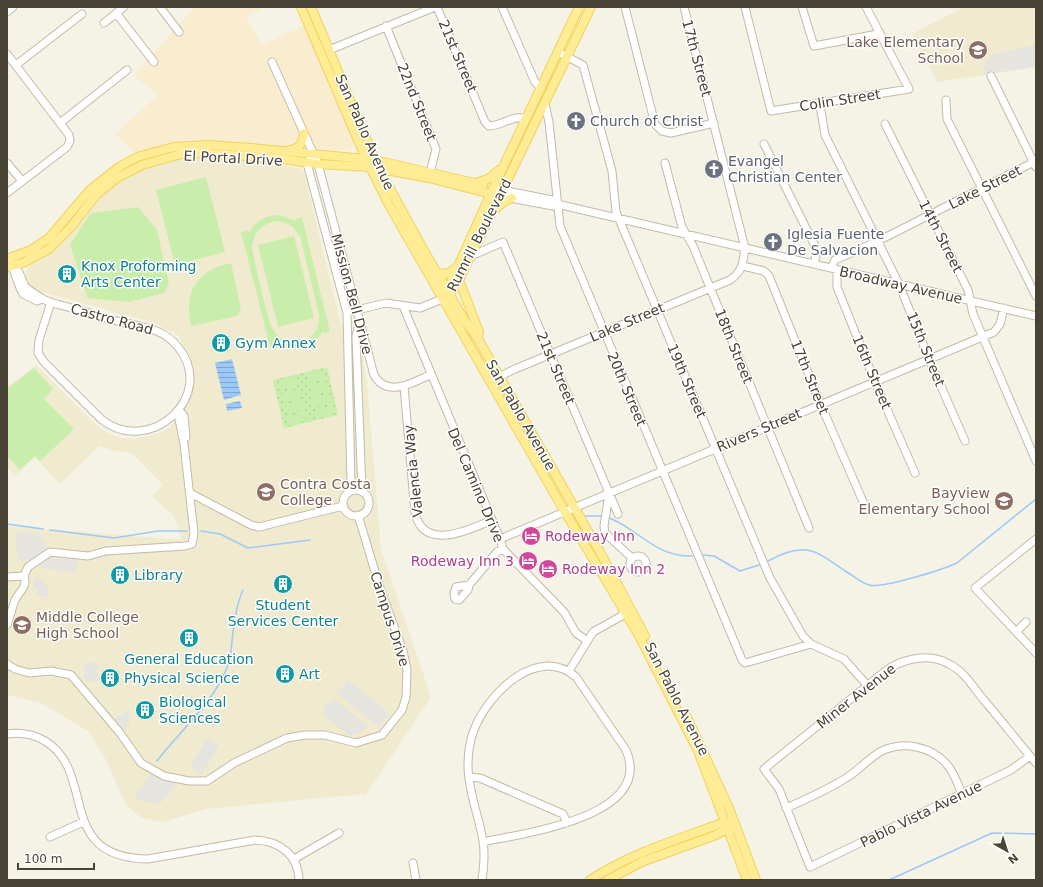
<svg xmlns="http://www.w3.org/2000/svg" width="1043" height="887" viewBox="0 0 1043 887" font-family="'DejaVu Sans',sans-serif">
<style>
.commercial{fill:#f9eccf}
.education{fill:#f0eacf}
.park{fill:url(#park-dots)}
.pitch{fill:#c9eeab;fill-rule:evenodd}
.parking{fill:#e6e4df}
.water{fill:url(#water-rules)}
.lines{fill:none;stroke-linecap:round;stroke-linejoin:round}
.stream{stroke:#9cc9f8;stroke-width:1.5}
.minor-casing{stroke:#c2bba8;stroke-width:9}
.major-casing{stroke:#f1d359;stroke-width:10}
.minor{stroke:#fff;stroke-width:7}
.major{stroke:#ffec95;stroke-width:8}
.labels{text-anchor:middle;dominant-baseline:central;stroke-width:3;stroke-linejoin:round;paint-order:stroke}
.education-label{font-size:14px;fill:#785e54;stroke:#fff;text-anchor:end}
.street-label{font-size:14px;fill:#494335;stroke:#fff}
.worship-label{font-size:14px;fill:#5b616d;stroke:#fff;text-anchor:start}
.culture-label{font-size:14px;fill:#0d838f;stroke:#fff;text-anchor:start}
.hotel-label{font-size:14px;fill:#b23c85;stroke:#fff;text-anchor:start}
</style>
<defs>
<pattern id="park-dots" width="8" height="8" patternUnits="userSpaceOnUse"><rect width="8" height="8" fill="#c9eeab"/><path d="M2 2h.1M6 6h.1" fill="none" stroke="#aecd94" stroke-width="1.8" stroke-linecap="round"/></pattern>
<pattern id="water-rules" width="6" height="5" patternUnits="userSpaceOnUse"><rect width="6" height="5" fill="#9cc9f8"/><path d="M0 2.5h6" fill="none" stroke="#81a5ca"/></pattern>
</defs>
<rect width="100%" height="100%" fill="#f5f2e6"/>
<path class="commercial" d="M 195,7 L 265,7 L 246,16 L 262,45 L 306,25 L 354,144 L 349,151 L 196,139 L 135,153 L 115,134 L 158,95 L 134,75 Z"/>
<path class="education" d="M 964,7 L 1036,7 L 1036,67 L 937,82 L 912,34 Z
M 201,158 L 261,162 L 300,168 L 304,172 L 341,326 L 360,335 L 367,385 L 381,549 L 431,697 L 365,796 L 363,794 L 206,809 L 163,822 L 142,818 L 126,805 L 105,758 L 88,731 L 41,703 L 7,695 L 7,614 L 11,600 L 7,599 L 7,526 L 182,540 L 174,516 L 152,496 L 163,485 L 132,453 L 115,451 L 99,446 L 60,484 L 35,457 L 15,476 L 7,466 L 7,387 L 36,365 L 100,428 L 109,434 L 121,438 L 134,439 L 160,433 L 170,427 L 188,406 L 195,381 L 193,365 L 178,335 L 154,323 L 35,290 L 27,283 L 25,278 L 27,269 L 31,265 L 49,255 L 66,240 L 94,204 L 116,185 L 139,171 L 156,165 L 178,159 Z"/>
<path class="park" d="M 327,367 L 338,415 L 284,428 L 273,380 Z"/>
<path class="pitch" d="M 206,177 L 225,252 L 175,265 L 156,190 Z
M 138,207 L 157,230 L 169,284 L 164,293 L 129,302 L 88,298 L 70,245 L 89,215 L 93,213 Z
M 280,215 L 296,221 L 296,219 L 302,217 L 330,332 L 324,333 L 323,331 C 313,349 293,354 276,343 L 276,345 L 270,347 L 241,232 L 248,230 L 249,233 C 256,220 266,215 280,215 ZM 280,221 L 292,226 L 300,236 L 319,315 C 320,325 316,334 307,339 C 296,346 281,342 274,331 C 267,320 255,263 252,248 C 253,232 264,221 280,221 Z
M 294,236 L 314,318 L 278,327 L 258,245 Z
M 231,263 L 241,309 L 237,316 L 191,326 C 184,292 196,270 231,263 Z
M 34,368 L 53,389 L 44,399 L 74,429 L 40,461 L 35,456 L 20,470 L 7,456 L 7,389 Z
M 324,370 L 326,379 L 309,383 L 307,374 Z
M 297,376 L 299,385 L 282,389 L 280,381 Z
M 327,382 L 329,390 L 312,395 L 310,386 Z
M 300,389 L 302,397 L 284,401 L 282,393 Z
M 330,394 L 332,402 L 314,407 L 312,398 Z
M 302,400 L 305,408 L 287,413 L 285,404 Z
M 332,406 L 334,414 L 317,418 L 315,410 Z
M 305,412 L 307,420 L 290,425 L 288,416 Z"/>
<path class="parking" d="M 1036,45 L 1036,67 L 984,74 L 985,63 L 990,57 L 989,55 Z
M 37,532 L 55,559 L 74,559 L 79,564 L 73,573 L 42,568 L 37,557 L 31,560 L 18,560 L 15,533 Z
M 34,577 L 41,579 L 47,584 L 48,591 L 47,598 L 38,596 L 37,589 L 34,587 Z
M 84,663 L 97,663 L 97,681 L 85,681 Z
M 348,680 L 390,714 L 379,727 L 337,693 Z
M 335,699 L 368,726 L 365,730 L 355,735 L 354,734 L 351,737 L 322,714 L 326,710 L 323,708 L 327,702 L 331,704 Z
M 125,712 L 128,712 L 130,722 L 125,731 L 113,720 Z
M 207,738 L 219,745 L 202,774 L 190,767 Z
M 150,774 L 177,782 L 162,802 L 155,804 L 134,798 Z"/>
<path class="water" d="M 232,359 L 241,395 L 224,400 L 215,363 Z
M 240,401 L 242,408 L 227,411 L 226,404 Z"/>
<g class="lines">
<path class="stream" d="M 585,516 L 603,516
M 607,517 C 638,528 654,557 692,556
M 7,524 L 43,529
M 50,530 L 114,538 L 158,531 L 187,531
M 201,531 L 220,534 L 248,548 L 310,540
M 703,555 L 714,556 L 740,571 L 759,565
M 768,561 C 808,539 816,552 850,574 C 856,578 862,583 869,585 C 882,589 944,569 957,563 L 1036,499
M 157,761 C 179,732 216,700 228,665 C 231,657 231,650 232,641 C 233,627 237,602 243,590
M 889,880 L 992,833 L 1036,834"/>
<defs>
<path id="minor" d="M 160,7 L 179,32
M 437,7 L 485,122 L 489,126 C 501,126 514,114 526,119
M 502,7 L 535,82 L 540,87
M 625,7 L 655,124 L 662,131 L 671,133 L 714,123
M 745,7 L 771,111 L 909,89 L 866,7
M 802,7 L 814,46 L 878,34
M 7,12 L 13,7
M 116,13 L 154,62
M 104,23 L 124,7
M 386,26 L 436,149 L 429,177
M 329,50 L 435,7
M 558,52 L 583,65 L 612,171 L 616,212 L 770,578 L 803,636 L 811,644 L 844,659 L 867,685
M 7,54 L 69,135 L 70,141 L 67,147 L 7,193
M 272,62 L 318,164 L 374,375 C 387,398 412,383 430,375
M 16,65 L 82,14
M 991,76 L 1036,167
M 946,100 L 947,119 L 1036,296
M 545,104 L 549,122 L 560,226 L 742,660 L 745,663 L 811,644
M 820,105 L 825,135 L 899,284 L 929,359 L 965,441
M 60,123 L 127,70
M 885,124 L 968,290 L 973,314 L 1036,461
M 764,144 L 815,246 L 817,251 L 814,264
M 313,153 L 307,163 L 347,313 L 351,484 L 349,492
M 7,163 L 22,181
M 665,163 L 682,227 L 693,246 L 809,528
M 493,188 L 552,200 L 557,204
M 499,196 L 553,206 L 557,204 L 1036,316
M 471,256 L 503,242 L 618,514
M 14,265 L 14,272 L 20,288 L 23,294 L 37,301 L 43,299
M 743,266 L 764,271 L 769,276 L 821,405 L 864,504
M 15,268 C 21,272 21,280 25,286 C 28,290 40,297 45,300 C 53,304 62,305 71,308 C 88,312 104,318 121,322 C 142,327 163,328 178,347 C 218,396 149,458 101,419 L 44,362 L 38,353 L 39,340 L 51,302
M 831,268 L 835,260 L 878,241 L 1036,161
M 837,270 L 837,287 L 875,382 L 915,473
M 403,306 L 500,539 L 503,549 L 564,612 L 576,633 L 586,640
M 353,311 L 386,303 L 420,308 L 442,299
M 359,324 L 356,336 L 362,491
M 490,381 L 515,369 L 730,280 C 743,271 743,262 745,248 L 684,7
M 404,386 L 415,513 C 424,552 469,530 492,520
M 179,410 L 184,416 L 186,437
M343 503a13 13 0 1 1 26 0a13 13 0 1 1-26 0Z
M 190,493 L 251,525 L 259,527 L 343,506
M 609,494 L 604,526 L 605,533 L 632,558
M 500,539 L 994,332 L 1000,324 L 1004,308
M 1036,539 L 975,588 L 1036,653
M630 564a8 8 0 1 1 16 0a8 8 0 1 1-16 0Z
M 24,576 L 28,567 L 50,552 L 88,556 L 106,551 L 185,546 L 192,544 L 194,533 L 184,444 L 179,419 L 179,410
M 7,577 L 24,576
M 469,585 L 456,587 L 454,593 L 455,599 L 459,600 L 468,590 L 469,585 L 497,552 L 503,549
M 7,625 C 10,617 12,608 15,600 C 19,591 28,588 24,576
M 1016,632 L 1026,622
M 7,664 L 15,669 L 29,673 L 51,671 L 71,675 L 120,733 L 141,763 L 164,776 L 189,781 L 207,781 L 234,763 L 287,738 L 305,735 L 325,735 L 356,743 L 382,735 L 402,710 L 406,697 L 407,670 L 403,651 L 380,588 L 358,515
M 569,671 L 593,632 L 627,613
M 7,734 C 21,732 33,734 45,741 C 98,773 54,858 148,859 L 255,840 C 279,841 298,854 299,880
M 1030,756 L 1011,770 L 810,867 L 779,789 L 764,769 L 888,669 C 906,658 930,653 949,664 C 964,671 973,687 983,699 C 1001,720 1018,742 1036,763
M 469,777 L 480,778 L 563,814 L 567,823
M 786,808 C 807,799 827,790 846,778 C 858,771 868,759 880,752 C 902,740 933,746 949,767 C 955,775 958,785 962,794
M 50,837 L 83,822
M 294,859 L 339,833
M 413,863 L 416,880
M 482,880 C 484,867 485,854 483,841 C 479,816 468,791 468,766 C 468,754 470,740 474,730 C 488,693 538,644 576,677 L 626,750 C 655,817 524,833 483,842"/>
<path id="major" d="M 301,7 L 366,159 L 389,205 L 562,507 L 638,634 L 698,751 L 747,880
M 311,7 L 379,169 L 423,249 L 465,321 L 478,339 L 605,561 L 645,636
M 290,150 C 300,149 303,142 304,133
M 475,183 L 488,179 L 499,170
M 494,210 L 505,201 L 512,198
M 7,259 L 31,250 L 49,238 L 89,191 L 119,167 L 137,157 L 174,147 L 208,145 L 251,148 L 375,160 L 483,185
M 7,267 L 23,263 L 49,249 L 71,227 L 96,195 L 117,178 L 142,165 L 181,154 L 202,153 L 274,158 L 318,164 L 370,167 L 429,178 L 499,196
M 437,273 L 447,274 L 457,267
M 459,280 L 479,332 L 478,339
M 446,293 L 495,184 L 579,7
M 447,297 L 450,295 L 459,280 L 591,7
M 687,717 L 729,808 L 756,880
M 590,880 C 631,853 679,839 725,822 L 731,823
M 607,880 L 644,861 L 716,835 L 731,827"/>
</defs>
<use href="#minor" class="minor-casing"/>
<use href="#major" class="major-casing"/>
<use href="#minor" class="minor"/>
<use href="#major" class="major"/>
</g>
<defs>
<symbol id="school-disc" viewBox="-11 -11 22 22"><circle r="9.5" fill="#8d6e63" stroke="#fff"/><path d="M0-5L7-2L0 1L-7-2ZM-4 1L0 2.5L4 1V4Q0 6-4 4Z" fill="#fff"/></symbol>
<symbol id="church-disc" viewBox="-11 -11 22 22"><circle r="9.5" fill="#6b7280" stroke="#fff"/><path d="M-1.2-6h2.4v3.5h3.3v2.4h-3.3V6h-2.4V-.1h-3.3v-2.4h3.3Z" fill="#fff"/></symbol>
<symbol id="building-disc" viewBox="-11 -11 22 22"><circle r="9.5" fill="#0f9aa8" stroke="#fff"/><path d="M-4-6H4V6H1V3H-1V6H-4ZM-2.5-4.3h1.7v1.8h-1.7ZM.8-4.3h1.7v1.8H.8ZM-2.5-1h1.7V.8h-1.7ZM.8-1h1.7V.8H.8Z" fill="#fff"/></symbol>
<symbol id="university-disc" viewBox="-11 -11 22 22"><circle r="9.5" fill="#8d6e63" stroke="#fff"/><path d="M0-5L7-2L0 1L-7-2ZM-4 1L0 2.5L4 1V4Q0 6-4 4Z" fill="#fff"/></symbol>
<symbol id="hotel-disc" viewBox="-11 -11 22 22"><circle r="9.5" fill="#d1479c" stroke="#fff"/><path d="M-6-4.5h1.5V1H6V5H4.5V3h-9V5H-6ZM-4 0a1.8 1.8 0 1 1 3.6 0ZM.5 0V-2.5h3Q6-2.5 6 0Z" fill="#fff"/></symbol>
</defs>
<g fill-rule="evenodd">
<use href="#school-disc" x="967" y="39" width="22" height="22"/>
<use href="#church-disc" x="565" y="110" width="22" height="22"/>
<use href="#church-disc" x="703" y="158" width="22" height="22"/>
<use href="#church-disc" x="762" y="231" width="22" height="22"/>
<use href="#building-disc" x="56" y="263" width="22" height="22"/>
<use href="#building-disc" x="210" y="332" width="22" height="22"/>
<use href="#university-disc" x="255" y="481" width="22" height="22"/>
<use href="#school-disc" x="993" y="490" width="22" height="22"/>
<use href="#hotel-disc" x="520" y="525" width="22" height="22"/>
<use href="#hotel-disc" x="517" y="550" width="22" height="22"/>
<use href="#hotel-disc" x="537" y="558" width="22" height="22"/>
<use href="#building-disc" x="109" y="564" width="22" height="22"/>
<use href="#building-disc" x="272" y="573" width="22" height="22"/>
<use href="#school-disc" x="11" y="614" width="22" height="22"/>
<use href="#building-disc" x="178" y="627" width="22" height="22"/>
<use href="#building-disc" x="274" y="663" width="22" height="22"/>
<use href="#building-disc" x="99" y="667" width="22" height="22"/>
<use href="#building-disc" x="134" y="699" width="22" height="22"/>
</g>
<g class="labels">
<g class="education-label">
<text x="964" y="42">Lake Elementary<tspan x="964" dy="16">School</tspan></text>
<text x="280" y="484" text-anchor="start">Contra Costa<tspan x="280" dy="16">College</tspan></text>
<text x="990" y="493">Bayview<tspan x="990" dy="16">Elementary School</tspan></text>
<text x="36" y="617" text-anchor="start">Middle College<tspan x="36" dy="16">High School</tspan></text>
</g>
<g class="street-label">
<text transform="translate(458 56) rotate(67)">21st Street</text>
<text transform="translate(697 58) rotate(75)">17th Street</text>
<text transform="translate(840 100) rotate(-9)">Colin Street</text>
<text transform="translate(417 102) rotate(68)">22nd Street</text>
<text transform="translate(365 132) rotate(66)">San Pablo Avenue</text>
<text transform="translate(233 158) rotate(3)">El Portal Drive</text>
<text transform="translate(985 187) rotate(-27)">Lake Street</text>
<text transform="translate(479 235) rotate(-63)">Rumrill Boulevard</text>
<text transform="translate(941 236) rotate(63)">14th Street</text>
<text transform="translate(901 285) rotate(13)">Broadway Avenue</text>
<text transform="translate(352 294) rotate(75)">Mission Bell Drive</text>
<text transform="translate(112 319) rotate(15)">Castro Road</text>
<text transform="translate(627 322) rotate(-23)">Lake Street</text>
<text transform="translate(734 346) rotate(68)">18th Street</text>
<text transform="translate(926 349) rotate(68)">15th Street</text>
<text transform="translate(556 368) rotate(67)">21st Street</text>
<text transform="translate(872 372) rotate(67)">16th Street</text>
<text transform="translate(810 377) rotate(68)">17th Street</text>
<text transform="translate(687 381) rotate(67)">19th Street</text>
<text transform="translate(627 389) rotate(67)">20th Street</text>
<text transform="translate(521 415) rotate(60)">San Pablo Avenue</text>
<text transform="translate(759 430) rotate(-23)">Rivers Street</text>
<text transform="translate(413 471) rotate(-96)">Valencia Way</text>
<text transform="translate(476 485) rotate(67)">Del Camino Drive</text>
<text transform="translate(390 619) rotate(72)">Campus Drive</text>
<text transform="translate(856 696) rotate(-38)">Miner Avenue</text>
<text transform="translate(677 699) rotate(63)">San Pablo Avenue</text>
<text transform="translate(921 814) rotate(-26)">Pablo Vista Avenue</text>
</g>
<g class="worship-label">
<text x="590" y="121">Church of Christ</text>
<text x="728" y="161">Evangel<tspan x="728" dy="16">Christian Center</tspan></text>
<text x="787" y="234">Iglesia Fuente<tspan x="787" dy="16">De Salvacion</tspan></text>
</g>
<g class="culture-label">
<text x="81" y="266">Knox Proforming<tspan x="81" dy="16">Arts Center</tspan></text>
<text x="235" y="343">Gym Annex</text>
<text x="134" y="575">Library</text>
<text x="283" y="605" text-anchor="middle">Student<tspan x="283" dy="16">Services Center</tspan></text>
<text x="189" y="659" text-anchor="middle">General Education</text>
<text x="299" y="674">Art</text>
<text x="124" y="678">Physical Science</text>
<text x="159" y="702">Biological<tspan x="159" dy="16">Sciences</tspan></text>
</g>
<g class="hotel-label">
<text x="545" y="536">Rodeway Inn</text>
<text x="514" y="561" text-anchor="end">Rodeway Inn 3</text>
<text x="562" y="569">Rodeway Inn 2</text>
</g>
</g>
<rect width="1043" height="887" fill="none" stroke="#494335" stroke-width="16"/>
<g transform="translate(1007 851) rotate(141)" stroke="#ffffff" stroke-width="3" paint-order="stroke">
<path d="M0-3L7 15L0 10L-7 15Z" fill="#494335"/>
<text y="-6" font-size="11" font-weight="bold" text-anchor="middle" fill="#494335">N</text>
</g>
<path d="M18 863v6h76v-6" fill="none" stroke="#494335" stroke-width="2"/>
<text x="24" y="863" font-size="12" fill="#494335" stroke="#ffffff" stroke-width="3" paint-order="stroke">100 m</text>
</svg>
